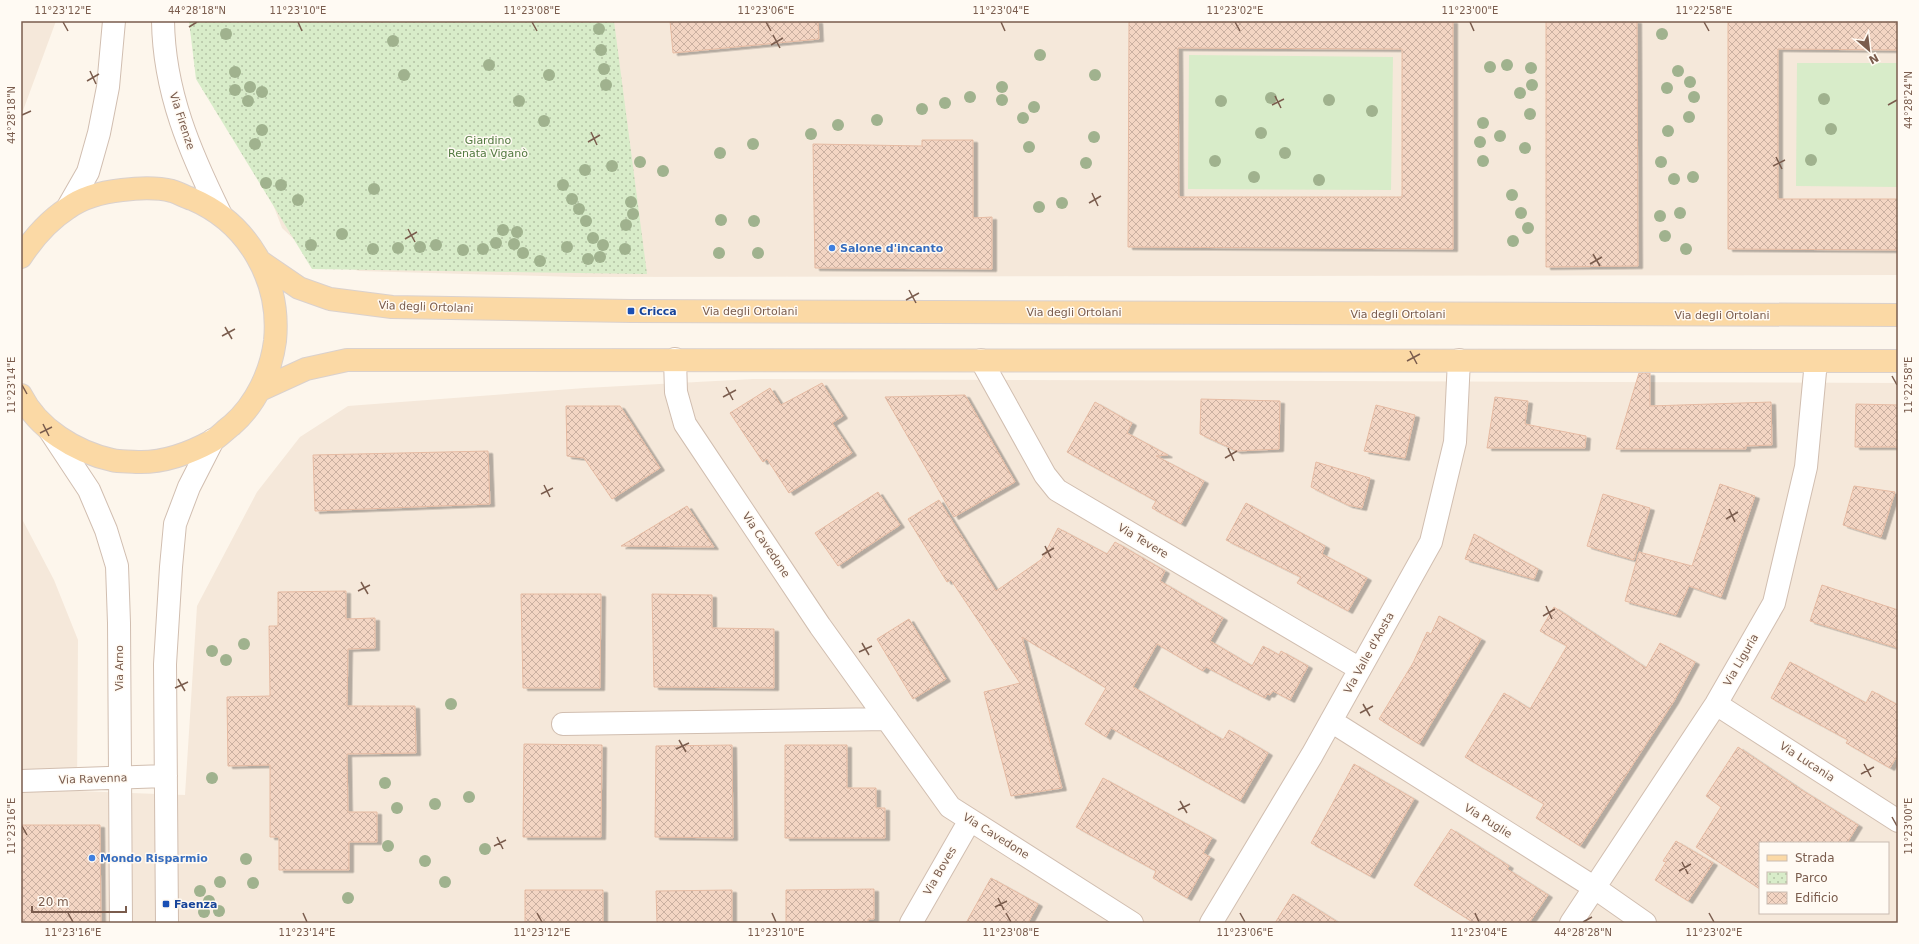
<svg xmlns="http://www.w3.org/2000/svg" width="1919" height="944" viewBox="0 0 1919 944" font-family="'DejaVu Sans',sans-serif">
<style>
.residential{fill:#f5e8da;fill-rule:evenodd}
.grass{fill:#d8ecc9}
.park{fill:url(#park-dots)}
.building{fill:url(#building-cross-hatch);stroke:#e6bba3;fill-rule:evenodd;filter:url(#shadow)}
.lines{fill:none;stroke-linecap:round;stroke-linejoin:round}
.minor-casing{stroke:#d1beb0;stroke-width:24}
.major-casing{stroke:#dad1cd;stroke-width:24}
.minor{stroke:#fff;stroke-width:22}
.major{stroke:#fbd9a5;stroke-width:22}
.tree{fill:#a0b28e}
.ticks{fill:none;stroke:#7a5c4d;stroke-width:1.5}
.shop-dot{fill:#3f7fe0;stroke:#fffaf3;stroke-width:1.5}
.transit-dot{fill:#1a4fb4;stroke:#fffaf3;stroke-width:1.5}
.labels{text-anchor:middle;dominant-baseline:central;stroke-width:3;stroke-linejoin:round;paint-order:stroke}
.street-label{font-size:11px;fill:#7a5c4d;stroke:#fffaf3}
.park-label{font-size:11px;fill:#537a41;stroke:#fffaf3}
.shop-label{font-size:11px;font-weight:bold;fill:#366cbe;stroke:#fffaf3;text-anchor:start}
.transit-label{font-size:11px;font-weight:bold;fill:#164399;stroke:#fffaf3;text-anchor:start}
.neatline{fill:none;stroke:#7a5c4d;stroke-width:1.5}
.ticks-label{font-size:10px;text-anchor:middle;fill:#7a5c4d}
</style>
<defs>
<pattern id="park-dots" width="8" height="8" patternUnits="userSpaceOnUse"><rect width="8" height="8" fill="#d8ecc9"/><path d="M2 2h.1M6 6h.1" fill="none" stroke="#b4c2a5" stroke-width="1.8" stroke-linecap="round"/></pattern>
<pattern id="building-cross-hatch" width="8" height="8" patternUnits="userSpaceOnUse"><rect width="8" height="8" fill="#f3d5c3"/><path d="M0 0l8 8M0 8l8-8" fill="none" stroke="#cab0a1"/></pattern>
<filter id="shadow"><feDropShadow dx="4.5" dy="2.5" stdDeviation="0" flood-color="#0004"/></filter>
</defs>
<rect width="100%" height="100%" fill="#fdf6ec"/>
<path class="residential" d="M 21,21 L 56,21 L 21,116 Z
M 207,21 L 1898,21 L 1898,275 L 576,277 L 359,271 L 314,258 L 282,228 L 251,147 Z
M 753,379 L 1898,383 L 1898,923 L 21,923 L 21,517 L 54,580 L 78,640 L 77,791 L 185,795 L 197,606 L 257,492 L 300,437 L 348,406 L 585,388 ZM 1760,843 L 1888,843 L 1888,913 L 1760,913 Z"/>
<path class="grass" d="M 1189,55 L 1393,57 L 1391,190 L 1188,189 Z
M 1797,63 L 1898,63 L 1898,187 L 1796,186 Z"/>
<path class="park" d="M 189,21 L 614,21 L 647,274 L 312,269 L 196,79 Z"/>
<path class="building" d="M 670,21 L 818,21 L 819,39 L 673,53 Z
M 1129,21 L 1453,21 L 1453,249 L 1128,247 ZM 1178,48 L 1402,49 L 1402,197 L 1179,197 Z
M 1546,21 L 1637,21 L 1638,266 L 1546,267 Z
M 1728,21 L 1898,21 L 1898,50 L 1778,49 L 1778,199 L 1898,199 L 1898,250 L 1728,249 Z
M 922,140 L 973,140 L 973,218 L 992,217 L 992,269 L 815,268 L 813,144 L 922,146 Z
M 1639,373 L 1650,373 L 1650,406 L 1771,402 L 1772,445 L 1746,446 L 1746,449 L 1616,449 Z
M 822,383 L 843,416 L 832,423 L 852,453 L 789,493 L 767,459 L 763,462 L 730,413 L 770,388 L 781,405 Z
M 965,395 L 1015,482 L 954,517 L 885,397 Z
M 1495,397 L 1528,401 L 1525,424 L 1586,436 L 1585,448 L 1487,448 Z
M 1201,399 L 1280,401 L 1279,449 L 1237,451 L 1200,434 Z
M 1095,402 L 1132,423 L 1127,433 L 1168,455 L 1156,456 L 1204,481 L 1181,524 L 1152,508 L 1156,501 L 1067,452 Z
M 1856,404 L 1898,405 L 1898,447 L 1855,447 Z
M 1376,405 L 1415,415 L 1405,458 L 1364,451 Z
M 566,406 L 620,406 L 660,468 L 612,499 L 584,458 L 567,456 Z
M 488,451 L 490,504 L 315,511 L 313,455 Z
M 1316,462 L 1370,478 L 1362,508 L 1348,505 L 1311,487 Z
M 1720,484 L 1755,496 L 1721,597 L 1689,586 L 1676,615 L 1625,601 L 1639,552 L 1692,566 Z
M 1854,486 L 1895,492 L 1881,537 L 1843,525 Z
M 878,492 L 900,525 L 838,566 L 815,533 Z
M 1603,494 L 1650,508 L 1634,560 L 1587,546 Z
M 939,500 L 996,591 L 1042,559 L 1058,528 L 1107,554 L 1115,542 L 1165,571 L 1160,581 L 1223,618 L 1210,641 L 1252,666 L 1263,646 L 1279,655 L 1281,651 L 1308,666 L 1290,700 L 1273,691 L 1270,695 L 1267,694 L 1265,698 L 1206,667 L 1203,671 L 1157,644 L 1133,687 L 1223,740 L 1229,730 L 1268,753 L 1240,801 L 1111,728 L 1106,737 L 1085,724 L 1106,688 L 1022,637 L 1062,788 L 1011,796 L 984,692 L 1020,683 L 951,580 L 947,582 L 908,519 Z
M 1246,503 L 1325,546 L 1322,554 L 1367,578 L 1348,611 L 1297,583 L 1301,577 L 1226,540 Z
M 687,506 L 714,547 L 621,546 Z
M 1474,534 L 1538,569 L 1534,579 L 1465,559 Z
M 1822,585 L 1898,610 L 1898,648 L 1810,621 Z
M 346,591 L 346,619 L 375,618 L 375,648 L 348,649 L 347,706 L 415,706 L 416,753 L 347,754 L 348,812 L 377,812 L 377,842 L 349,842 L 349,870 L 279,870 L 279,837 L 270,837 L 270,765 L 228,766 L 227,697 L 270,696 L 269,626 L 278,626 L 278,592 Z
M 521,594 L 601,594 L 600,688 L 523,688 Z
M 652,594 L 712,595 L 712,628 L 774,629 L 774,688 L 654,687 Z
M 1554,607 L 1646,668 L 1660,643 L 1695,662 L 1674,701 L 1580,846 L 1536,818 L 1544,804 L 1465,757 L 1504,693 L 1530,709 L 1567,646 L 1540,631 Z
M 1439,616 L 1481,639 L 1419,744 L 1379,719 L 1413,663 L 1427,632 L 1431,634 Z
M 909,619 L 946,679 L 913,699 L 877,639 Z
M 1790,662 L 1866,703 L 1872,691 L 1898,705 L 1898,754 L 1890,768 L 1846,743 L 1848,740 L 1771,698 Z
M 524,744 L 602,745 L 601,837 L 523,837 Z
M 732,745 L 733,838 L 655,837 L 656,746 Z
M 785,745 L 847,745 L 847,788 L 876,788 L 876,808 L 885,808 L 885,838 L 785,838 Z
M 1738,747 L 1800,789 L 1858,825 L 1847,843 L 1760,843 L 1760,889 L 1696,847 L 1721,807 L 1706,796 Z
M 1354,764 L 1414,799 L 1370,876 L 1311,843 Z
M 1103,778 L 1212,838 L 1203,853 L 1210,857 L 1187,898 L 1153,878 L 1156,871 L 1076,827 Z
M 21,825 L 100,825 L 101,923 L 21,923 Z
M 1451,829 L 1509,866 L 1507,869 L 1548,895 L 1529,923 L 1474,923 L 1414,885 Z
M 1676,841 L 1713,863 L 1688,901 L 1655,880 L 1666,862 L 1663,861 Z
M 991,878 L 1038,904 L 1028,923 L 966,923 Z
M 874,889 L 874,919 L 868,919 L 868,923 L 786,923 L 786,890 Z
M 525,890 L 603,890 L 603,923 L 525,923 Z
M 732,890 L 732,923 L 657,923 L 656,891 Z
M 1293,894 L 1339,923 L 1275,923 Z"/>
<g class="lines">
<defs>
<path id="minor" d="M 163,21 C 164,92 190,152 221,215
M 68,207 L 88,172 L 99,133 L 108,87 L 114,21
M 675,359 L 676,392 L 685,424 L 820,626 L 950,807 L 1132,923
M 981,360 L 1045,475 L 1057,490 L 1360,669
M 50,431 L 89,490 L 106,530 L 117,566 L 119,623 L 121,923
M 1716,704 L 1898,821
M 1331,721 L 1595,888 L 1645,923
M 563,724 L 887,719
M 21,781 L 166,776
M 167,923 L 165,664 L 171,567 L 175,524 L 189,487 L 213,440
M 911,923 L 970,820
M 1211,923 L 1312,755 L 1431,542 L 1455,442 L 1459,360
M 1571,923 L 1716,704 L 1774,603 L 1806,467 L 1816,361"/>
<path id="major" d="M 21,257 C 34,237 48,221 68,208 C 83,197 104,192 122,190 C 138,188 156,187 172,191 C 179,193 185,197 192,199 C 248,223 281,280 275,341 C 271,372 256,404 232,425 C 225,430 219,437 212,441 C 190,453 162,463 137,462 C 129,461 120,462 112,460 C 76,452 38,429 21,395
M 261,262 L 299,288 L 330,299 L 392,307 L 631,311 L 1898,315
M 260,390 L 306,369 L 347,360 L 1898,361"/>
</defs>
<use href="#minor" class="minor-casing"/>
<use href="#major" class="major-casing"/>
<use href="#minor" class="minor"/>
<use href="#major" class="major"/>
</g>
<g class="tree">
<circle cx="599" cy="29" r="6"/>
<circle cx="226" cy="34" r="6"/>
<circle cx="1662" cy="34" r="6"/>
<circle cx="393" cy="41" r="6"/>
<circle cx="601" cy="50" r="6"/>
<circle cx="1040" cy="55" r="6"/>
<circle cx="489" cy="65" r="6"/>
<circle cx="1507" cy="65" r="6"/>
<circle cx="1490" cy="67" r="6"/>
<circle cx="1531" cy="68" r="6"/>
<circle cx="604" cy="69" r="6"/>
<circle cx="1678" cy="71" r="6"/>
<circle cx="235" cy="72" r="6"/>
<circle cx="404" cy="75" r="6"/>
<circle cx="549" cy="75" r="6"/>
<circle cx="1095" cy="75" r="6"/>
<circle cx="1690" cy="82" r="6"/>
<circle cx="606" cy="85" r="6"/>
<circle cx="1532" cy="85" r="6"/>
<circle cx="250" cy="87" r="6"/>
<circle cx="1002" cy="87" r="6"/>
<circle cx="1667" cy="88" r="6"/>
<circle cx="235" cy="90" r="6"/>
<circle cx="262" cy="92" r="6"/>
<circle cx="1520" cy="93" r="6"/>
<circle cx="970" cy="97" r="6"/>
<circle cx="1694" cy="97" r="6"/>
<circle cx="1271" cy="98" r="6"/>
<circle cx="1824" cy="99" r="6"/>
<circle cx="1002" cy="100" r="6"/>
<circle cx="1329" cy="100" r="6"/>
<circle cx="248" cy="101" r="6"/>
<circle cx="519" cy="101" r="6"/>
<circle cx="1221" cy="101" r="6"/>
<circle cx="945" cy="103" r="6"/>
<circle cx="1034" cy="107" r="6"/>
<circle cx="922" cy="109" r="6"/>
<circle cx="1372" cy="111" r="6"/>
<circle cx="1530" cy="114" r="6"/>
<circle cx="1689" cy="117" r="6"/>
<circle cx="1023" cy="118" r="6"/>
<circle cx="877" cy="120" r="6"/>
<circle cx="544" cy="121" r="6"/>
<circle cx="1483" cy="123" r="6"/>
<circle cx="838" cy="125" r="6"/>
<circle cx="1831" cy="129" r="6"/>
<circle cx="262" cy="130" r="6"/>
<circle cx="1668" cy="131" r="6"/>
<circle cx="1261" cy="133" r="6"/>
<circle cx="811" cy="134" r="6"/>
<circle cx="1500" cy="136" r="6"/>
<circle cx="1094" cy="137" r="6"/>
<circle cx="1480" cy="142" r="6"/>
<circle cx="255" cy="144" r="6"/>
<circle cx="753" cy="144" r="6"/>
<circle cx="1029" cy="147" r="6"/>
<circle cx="1525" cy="148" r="6"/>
<circle cx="720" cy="153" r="6"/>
<circle cx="1285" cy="153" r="6"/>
<circle cx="1811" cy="160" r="6"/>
<circle cx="1215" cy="161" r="6"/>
<circle cx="1483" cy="161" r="6"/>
<circle cx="640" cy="162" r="6"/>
<circle cx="1661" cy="162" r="6"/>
<circle cx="1086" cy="163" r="6"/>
<circle cx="612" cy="166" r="6"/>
<circle cx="585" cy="170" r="6"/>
<circle cx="663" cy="171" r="6"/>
<circle cx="1254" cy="177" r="6"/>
<circle cx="1693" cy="177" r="6"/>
<circle cx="1674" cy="179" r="6"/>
<circle cx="1319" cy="180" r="6"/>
<circle cx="266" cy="183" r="6"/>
<circle cx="281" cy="185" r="6"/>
<circle cx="563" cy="185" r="6"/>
<circle cx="374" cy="189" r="6"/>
<circle cx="1512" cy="195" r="6"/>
<circle cx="572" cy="199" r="6"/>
<circle cx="298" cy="200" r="6"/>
<circle cx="631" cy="202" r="6"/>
<circle cx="1062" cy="203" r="6"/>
<circle cx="1039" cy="207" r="6"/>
<circle cx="579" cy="209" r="6"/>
<circle cx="1521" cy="213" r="6"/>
<circle cx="1680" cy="213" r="6"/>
<circle cx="633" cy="214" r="6"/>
<circle cx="1660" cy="216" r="6"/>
<circle cx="721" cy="220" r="6"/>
<circle cx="586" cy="221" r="6"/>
<circle cx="754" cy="221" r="6"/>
<circle cx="626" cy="225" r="6"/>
<circle cx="1528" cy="228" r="6"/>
<circle cx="503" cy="230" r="6"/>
<circle cx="517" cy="232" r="6"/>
<circle cx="342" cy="234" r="6"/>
<circle cx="1665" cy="236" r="6"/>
<circle cx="593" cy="238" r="6"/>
<circle cx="1513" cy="241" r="6"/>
<circle cx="496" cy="243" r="6"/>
<circle cx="514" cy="244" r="6"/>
<circle cx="311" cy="245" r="6"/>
<circle cx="436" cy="245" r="6"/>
<circle cx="603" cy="245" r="6"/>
<circle cx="420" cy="247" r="6"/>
<circle cx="567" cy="247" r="6"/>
<circle cx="398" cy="248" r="6"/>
<circle cx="373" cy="249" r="6"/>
<circle cx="483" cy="249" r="6"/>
<circle cx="625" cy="249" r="6"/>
<circle cx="1686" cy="249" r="6"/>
<circle cx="463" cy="250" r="6"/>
<circle cx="523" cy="253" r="6"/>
<circle cx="719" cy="253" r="6"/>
<circle cx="758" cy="253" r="6"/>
<circle cx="600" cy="257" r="6"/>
<circle cx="588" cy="259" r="6"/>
<circle cx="540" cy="261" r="6"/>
<circle cx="244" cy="644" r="6"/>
<circle cx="212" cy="651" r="6"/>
<circle cx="226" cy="660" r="6"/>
<circle cx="451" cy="704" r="6"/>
<circle cx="212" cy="778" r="6"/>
<circle cx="385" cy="783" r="6"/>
<circle cx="469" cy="797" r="6"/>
<circle cx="435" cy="804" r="6"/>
<circle cx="397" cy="808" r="6"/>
<circle cx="388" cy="846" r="6"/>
<circle cx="485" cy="849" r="6"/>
<circle cx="246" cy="859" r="6"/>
<circle cx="425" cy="861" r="6"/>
<circle cx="220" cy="882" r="6"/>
<circle cx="445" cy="882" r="6"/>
<circle cx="253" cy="883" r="6"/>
<circle cx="200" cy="891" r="6"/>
<circle cx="348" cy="898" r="6"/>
<circle cx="209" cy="901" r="6"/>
<circle cx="219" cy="911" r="6"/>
<circle cx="204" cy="912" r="6"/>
</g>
<path class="ticks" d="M 63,22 L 68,31M 298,22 L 302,31M 532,22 L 537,31M 766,22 L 771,31M 1001,22 L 1005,31M 1235,22 L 1240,31M 1470,22 L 1474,31M 1704,22 L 1709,31M 189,27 L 197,22M 773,35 L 780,48M 771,45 L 783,38M 90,71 L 96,84M 87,81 L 99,74M 1275,96 L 1281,108M 1272,105 L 1284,99M 1888,105 L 1897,100M 22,115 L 31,111M 591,132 L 597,145M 588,142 L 600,135M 1776,157 L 1782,169M 1773,166 L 1785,160M 1092,193 L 1098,206M 1089,203 L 1101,196M 408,229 L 415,242M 405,239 L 417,232M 1593,254 L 1600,266M 1590,264 L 1602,257M 909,290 L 916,303M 906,300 L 919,293M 225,327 L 232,339M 222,336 L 235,329M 1410,351 L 1417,364M 1407,361 L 1420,354M 1892,376 L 1897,385M 22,385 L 27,394M 726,387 L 733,400M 723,397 L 736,390M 43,424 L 49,436M 40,433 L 52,427M 1228,448 L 1234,461M 1225,458 L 1237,451M 544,485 L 550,497M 541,494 L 553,488M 1729,509 L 1735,522M 1726,519 L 1738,512M 1045,546 L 1051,558M 1042,555 L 1054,548M 361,582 L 368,594M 358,591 L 370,585M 1546,606 L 1552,619M 1543,616 L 1555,609M 862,643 L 869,655M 859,652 L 872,646M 178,679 L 185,691M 175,688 L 188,682M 1363,704 L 1370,716M 1360,713 L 1373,706M 679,740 L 686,752M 676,749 L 689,743M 1864,764 L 1871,777M 1861,774 L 1874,767M 1180,801 L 1187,813M 1178,810 L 1190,804M 1892,817 L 1897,826M 22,826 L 27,835M 497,837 L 503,849M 494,846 L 506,840M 1682,862 L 1688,874M 1679,871 L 1691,864M 998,898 L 1004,910M 995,907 L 1007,901M 68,913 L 73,922M 303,913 L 307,922M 537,913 L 542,922M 772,913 L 776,922M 1006,913 L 1011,922M 1240,913 L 1245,922M 1475,913 L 1479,922M 1709,913 L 1714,922M 1583,922 L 1592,917"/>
<g class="shop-dot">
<circle cx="832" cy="248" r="4"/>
<circle cx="92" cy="858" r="4"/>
</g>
<g class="transit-dot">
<rect x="627" y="307" width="8" height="8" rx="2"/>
<rect x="162" y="900" width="8" height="8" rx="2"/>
</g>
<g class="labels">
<g class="street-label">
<text transform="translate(182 121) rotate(72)">Via Firenze</text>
<text transform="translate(426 307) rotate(2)">Via degli Ortolani</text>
<text x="750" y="311">Via degli Ortolani</text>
<text x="1074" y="312">Via degli Ortolani</text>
<text x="1398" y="314">Via degli Ortolani</text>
<text x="1722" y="315">Via degli Ortolani</text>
<text transform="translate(1143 541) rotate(31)">Via Tevere</text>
<text transform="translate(766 545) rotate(56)">Via Cavedone</text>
<text transform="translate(1369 653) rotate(-61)">Via Valle d'Aosta</text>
<text transform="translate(1741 660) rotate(-60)">Via Liguria</text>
<text transform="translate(119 668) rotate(-90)">Via Arno</text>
<text transform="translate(1807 762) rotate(33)">Via Lucania</text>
<text transform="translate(93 779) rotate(-2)">Via Ravenna</text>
<text transform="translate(1488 821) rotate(32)">Via Puglie</text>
<text transform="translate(996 836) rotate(32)">Via Cavedone</text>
<text transform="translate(940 871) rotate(-60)">Via Boves</text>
</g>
<g class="park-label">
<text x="488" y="140">Giardino<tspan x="488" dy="13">Renata Viganò</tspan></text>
</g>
<g class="shop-label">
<text x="840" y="248">Salone d'incanto</text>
<text x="100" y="858">Mondo Risparmio</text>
</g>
<g class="transit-label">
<text x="639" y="311">Cricca</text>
<text x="174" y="904">Faenza</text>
</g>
</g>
<rect width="1919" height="944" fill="none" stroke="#fffaf3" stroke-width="44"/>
<rect x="1759" y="842" width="130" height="72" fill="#fffaf3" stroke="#cabbb1"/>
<rect x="1767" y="855" width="20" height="6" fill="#fbd9a5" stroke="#cabbb1"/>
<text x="1795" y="862" font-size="12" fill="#7a5c4d">Strada</text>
<rect x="1767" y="872" width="20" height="12" fill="url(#park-dots)" stroke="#cabbb1"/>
<text x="1795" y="882" font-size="12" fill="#7a5c4d">Parco</text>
<rect x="1767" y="892" width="20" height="12" fill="url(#building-cross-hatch)" stroke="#cabbb1"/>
<text x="1795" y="902" font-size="12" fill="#7a5c4d">Edificio</text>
<g transform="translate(1869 50) rotate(152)" stroke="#fffaf3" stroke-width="3" paint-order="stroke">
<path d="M0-3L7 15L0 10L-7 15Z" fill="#7a5c4d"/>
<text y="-6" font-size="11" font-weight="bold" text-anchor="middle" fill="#7a5c4d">N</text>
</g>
<path d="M32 906v6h94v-6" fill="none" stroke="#7a5c4d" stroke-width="2"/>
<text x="38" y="906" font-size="12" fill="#7a5c4d" stroke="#fffaf3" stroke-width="3" paint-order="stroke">20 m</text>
<rect x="22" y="22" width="1875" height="900" class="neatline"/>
<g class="ticks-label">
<text x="63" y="14">11°23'12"E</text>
<text x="197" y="14">44°28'18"N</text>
<text x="298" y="14">11°23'10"E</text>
<text x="532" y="14">11°23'08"E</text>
<text x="766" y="14">11°23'06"E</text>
<text x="1001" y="14">11°23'04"E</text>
<text x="1235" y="14">11°23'02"E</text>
<text x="1470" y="14">11°23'00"E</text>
<text x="1704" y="14">11°22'58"E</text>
<text transform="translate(1908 100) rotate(-90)" y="4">44°28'24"N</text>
<text transform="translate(11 115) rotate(-90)" y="4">44°28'18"N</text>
<text transform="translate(11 385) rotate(-90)" y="4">11°23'14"E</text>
<text transform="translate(1908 385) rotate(-90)" y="4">11°22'58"E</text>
<text transform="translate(11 826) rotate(-90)" y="4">11°23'16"E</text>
<text transform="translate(1908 826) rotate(-90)" y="4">11°23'00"E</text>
<text x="73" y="936">11°23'16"E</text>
<text x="307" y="936">11°23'14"E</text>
<text x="542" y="936">11°23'12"E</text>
<text x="776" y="936">11°23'10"E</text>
<text x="1011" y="936">11°23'08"E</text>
<text x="1245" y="936">11°23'06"E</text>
<text x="1479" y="936">11°23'04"E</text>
<text x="1583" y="936">44°28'28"N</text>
<text x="1714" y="936">11°23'02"E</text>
</g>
</svg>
